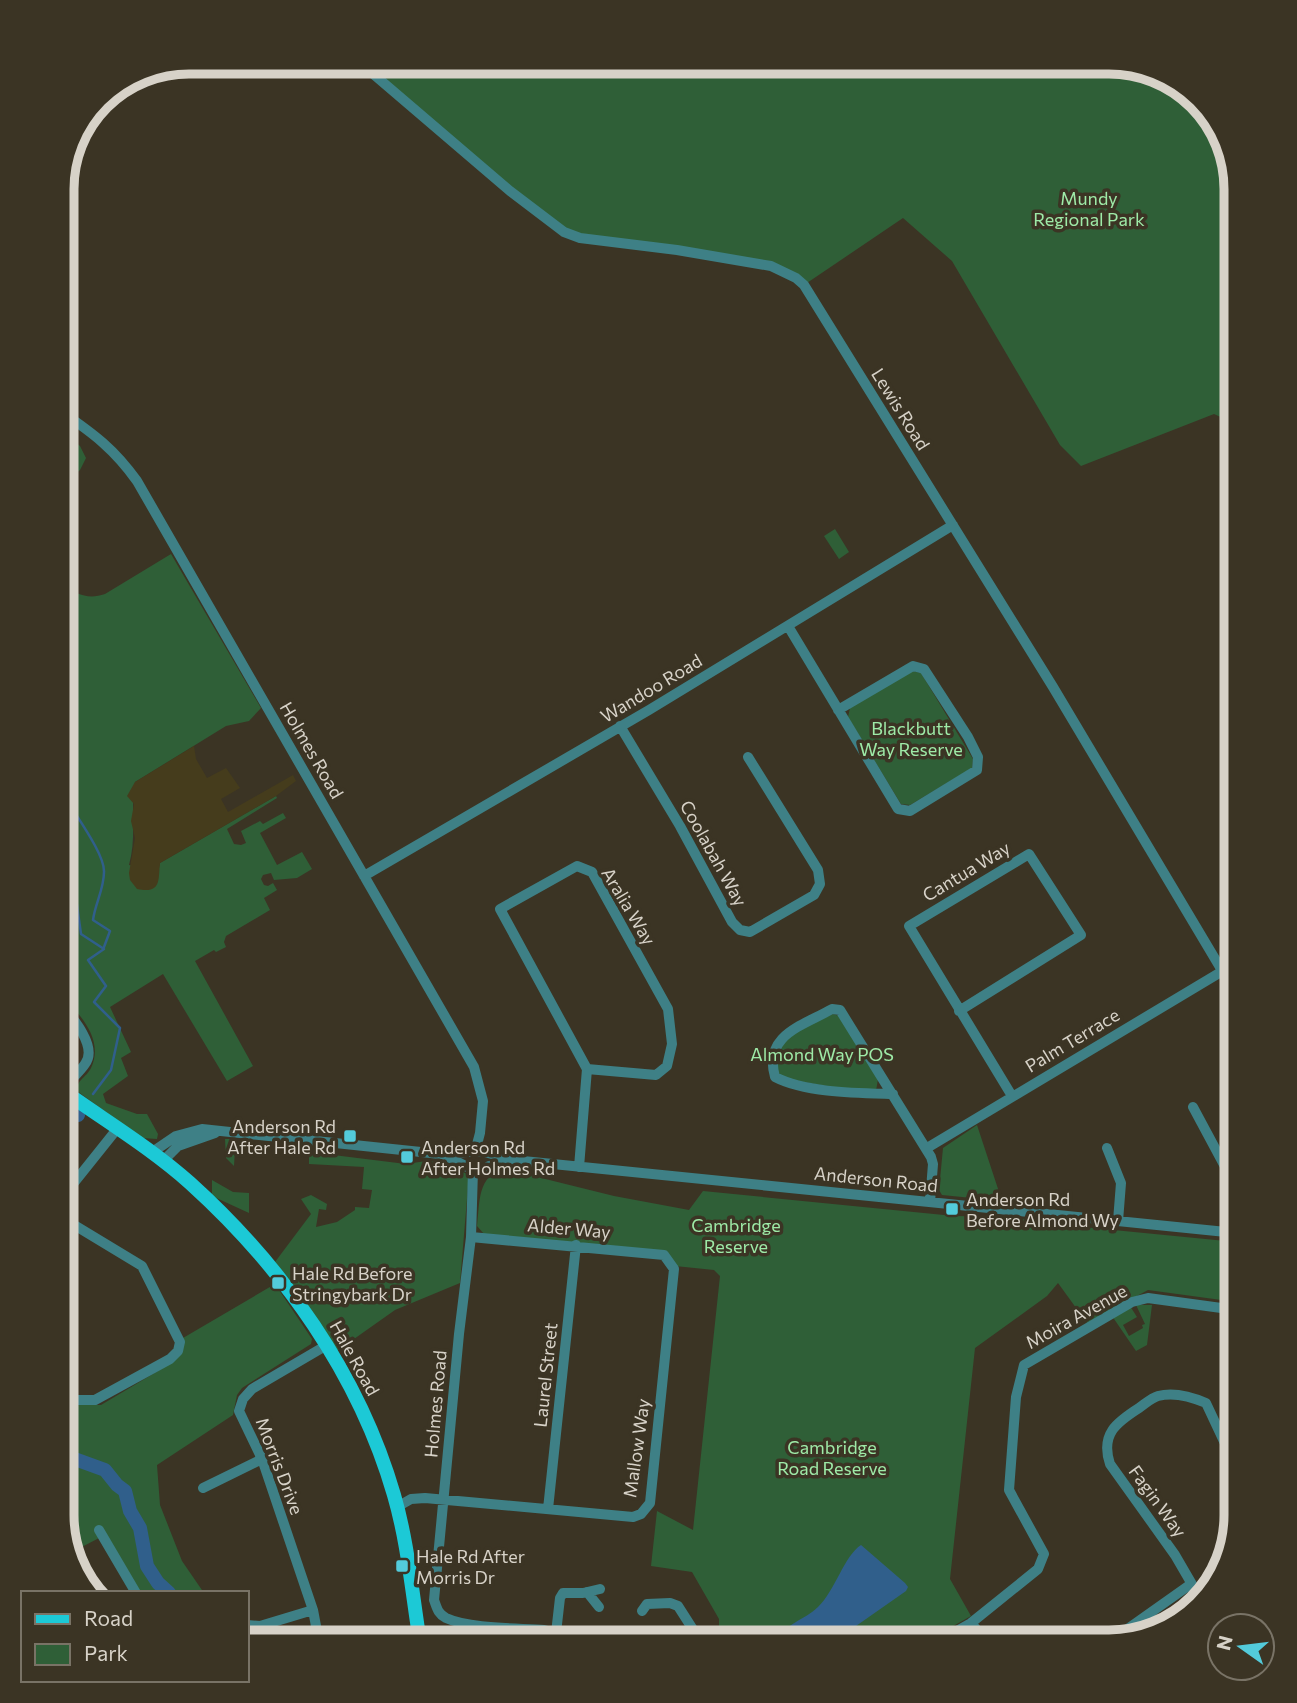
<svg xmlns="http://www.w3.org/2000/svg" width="1297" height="1703" viewBox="0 0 1297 1703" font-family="Commissioner,sans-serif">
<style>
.green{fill:#2f5f37}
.sand{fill:#453c1c}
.water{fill:#305f8b}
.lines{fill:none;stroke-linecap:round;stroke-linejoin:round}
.stream{stroke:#305f8b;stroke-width:2.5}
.river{stroke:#305f8b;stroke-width:14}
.minor{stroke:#3e8086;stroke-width:10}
.major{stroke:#1cc9d6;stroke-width:14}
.poi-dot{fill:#53cbdb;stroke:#3b3424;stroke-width:2.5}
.labels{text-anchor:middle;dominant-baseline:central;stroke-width:7;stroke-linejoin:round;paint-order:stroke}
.park-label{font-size:18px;fill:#9eeaa7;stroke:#3b3424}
.street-label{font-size:18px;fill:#d7d2c8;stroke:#3b3424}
.poi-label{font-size:18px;fill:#d7d2c8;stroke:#3b3424;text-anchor:start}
.rim{fill:none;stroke:#d7d2c8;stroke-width:9}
</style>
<rect width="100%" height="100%" fill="#3b3424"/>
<path class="green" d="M 360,61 L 1116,62 L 1172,78 L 1215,118 L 1236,189 L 1236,424 L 1214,414 L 1081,466 L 1060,445 L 952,261 L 903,218 L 804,285 L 787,273 L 564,232 Z
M 61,430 L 80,446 L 86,458 L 80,470 L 61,486 Z
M 835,529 L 849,552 L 839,559 L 824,536 Z
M 171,554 L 261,708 L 249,721 L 226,726 L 135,782 C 130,810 137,837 129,865 L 159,868 L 160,863 L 276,796 L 277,798 L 227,829 L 234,844 L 241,845 L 246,843 L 241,831 L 260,821 L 263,824 L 283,813 L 286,818 L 260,833 L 277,865 L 302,852 L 312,869 L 297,878 L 274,880 L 271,873 L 263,875 L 261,879 L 264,885 L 268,886 L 273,883 L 277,890 L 264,898 L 270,910 L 226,936 L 224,942 L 226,947 L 216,952 L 214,950 L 195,961 L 253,1066 L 227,1081 L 163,974 L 110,1007 L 131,1052 L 121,1058 L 128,1076 L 103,1094 L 106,1103 L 137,1114 L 147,1114 L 158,1134 L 157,1139 L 142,1138 L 77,1091 C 77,1079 86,1078 91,1068 C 105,1038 78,1014 61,993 L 61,585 C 77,594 88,600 105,594 Z
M 912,671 L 921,673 L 973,759 L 972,768 L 910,805 L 901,804 L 848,717 L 850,708 Z
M 833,1014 L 839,1016 L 878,1079 L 876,1091 L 872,1094 L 775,1077 L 781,1037 Z
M 977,1125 L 1002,1201 L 942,1195 L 939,1190 L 943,1148 Z
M 225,1139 L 234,1139 L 241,1143 L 235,1149 L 234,1166 L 226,1158 Z
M 309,1152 L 406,1164 L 426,1161 L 443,1162 L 469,1175 L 460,1283 L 395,1310 L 337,1351 L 275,1262 L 311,1214 L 301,1199 L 311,1195 L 327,1204 L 326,1210 L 319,1209 L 316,1227 L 337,1222 L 355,1210 L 355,1207 L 369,1208 L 372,1190 L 362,1189 L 364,1167 L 309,1164 Z
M 505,1169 L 614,1196 L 689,1210 L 703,1191 L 954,1216 L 1008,1217 L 1083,1227 L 1236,1242 L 1236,1302 L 1148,1290 L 1087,1323 L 1058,1283 L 1047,1296 L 975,1348 L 950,1579 L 971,1616 L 925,1642 L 719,1642 L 719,1619 L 692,1572 L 651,1566 L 657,1511 L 693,1530 L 720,1276 L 714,1270 L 675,1266 L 665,1252 L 484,1234 L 477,1226 C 480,1202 477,1175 505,1169 Z
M 212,1180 L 233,1192 L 249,1193 L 249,1213 L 212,1196 Z
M 275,1284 L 312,1339 L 311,1344 L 242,1388 L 237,1395 L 233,1415 L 157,1465 L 160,1505 L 182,1561 L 204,1593 L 136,1593 L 103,1536 L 72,1552 L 61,1515 L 61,1414 L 79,1405 L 101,1405 L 163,1368 L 183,1338 Z
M 1136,1305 L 1152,1305 L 1147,1345 L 1136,1351 L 1112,1316 L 1130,1306 L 1137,1317 L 1123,1325 L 1129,1336 L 1143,1328 L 1142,1325 L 1145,1324 Z"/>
<path class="sand" d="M 194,746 L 196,759 L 207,778 L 226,768 L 240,788 L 221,799 L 228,812 L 293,775 L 296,781 L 276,796 L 160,863 C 158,880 162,894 137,889 L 130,880 L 129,873 L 135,838 L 131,821 L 134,804 L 127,796 L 135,782 Z"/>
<path class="water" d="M 861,1545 L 905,1583 L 908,1587 L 906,1591 L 836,1640 L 827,1642 L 777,1642 C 783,1624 805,1620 818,1607 C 835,1591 844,1556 861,1545 Z"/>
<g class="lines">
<path class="stream" d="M 61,790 C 72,811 105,853 104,872 C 104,889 95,904 93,920 L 110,931 L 104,947
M 75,891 L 81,934 L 104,949 L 88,960 L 106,986 L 94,1002 L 120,1028 L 111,1070 L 93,1094"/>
<path class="river" d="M 61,1111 L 78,1115
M 61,1454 L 105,1470 L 117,1485 L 125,1491 L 130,1511 L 140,1528 L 147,1566 L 158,1583 L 169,1593"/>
<path class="minor" d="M 358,61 L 510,191 L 564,232 L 580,238 L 677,250 L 771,266 L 796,278 L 804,285 L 1053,687 L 1236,994
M 62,412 C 94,434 114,449 137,481 L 474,1067 L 483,1101 L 480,1133 L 475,1152
M 788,626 L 898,809 L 910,811 L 977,770 L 978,757 L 968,737 L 924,669 L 913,666 L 838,710
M 620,726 L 680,826 L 732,922 L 740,930 L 750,932 L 814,895 L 820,884 L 818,870 L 748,757
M 364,876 L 649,710 L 953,525
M 61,1004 C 73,1018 98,1047 85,1064 C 79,1073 69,1081 62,1090
M 959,1011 L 1081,935 L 1029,854 L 909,926 L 1012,1096
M 893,1094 C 857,1093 806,1093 775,1077 C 763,1035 802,1026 832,1009 L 840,1010 L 931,1157 L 933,1164 L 930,1202
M 1193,1107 L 1230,1176 L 1226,1232
M 927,1148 L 1236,963
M 1107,1148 L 1121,1183 L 1118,1221
M 151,1153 L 176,1136 L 202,1129 L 440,1154 L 481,1151 L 513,1160 L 1236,1233
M 446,1156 L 479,1173 L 489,1166 L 510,1161
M 163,1161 L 178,1146 L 215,1133
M 579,1167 L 587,1069 L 500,909 L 577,866 L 592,872 L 668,1009 L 672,1044 L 667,1066 L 656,1075 L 587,1069
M 473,1170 L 471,1237 L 459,1334 L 434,1600 C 437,1608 438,1614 446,1618 C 470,1629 518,1628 544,1630 L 556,1633 L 560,1642
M 61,1199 L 117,1129
M 61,1388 L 76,1400 L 95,1400 L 170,1359 L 178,1351 L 180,1342 L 142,1266 L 61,1217
M 203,1488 L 262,1459
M 397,1507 L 411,1499 L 425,1498 L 633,1517 L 641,1514 L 650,1503 L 674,1269 L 664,1255 L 471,1237
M 548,1509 L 576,1245
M 99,1530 L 136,1593
M 587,1592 L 599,1607
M 1200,1598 L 1175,1555 L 1110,1464 C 1100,1434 1117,1422 1139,1408 C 1145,1404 1151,1398 1158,1396 C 1173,1392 1192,1397 1206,1403 L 1236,1467
M 642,1611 L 647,1604 L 670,1603 L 678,1606 L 701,1642
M 971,1623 L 987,1642
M 247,1625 L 260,1626 L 313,1610
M 1126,1630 L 1191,1584
M 556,1633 L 560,1598 L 563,1593 L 583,1593 L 600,1589
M 319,1642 L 313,1610 L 262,1459 L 239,1411 L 243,1399 L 252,1389 L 327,1345
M 937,1642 L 971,1623 L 1038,1569 L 1044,1554 L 1009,1490 L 1016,1397 L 1024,1365 L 1132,1302 L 1148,1298 L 1236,1310"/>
<path class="major" d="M 61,1089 C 104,1120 151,1148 190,1183 C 283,1267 359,1374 394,1495 C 408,1543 412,1593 420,1642"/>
</g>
<g class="poi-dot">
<rect x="343" y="1129" width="14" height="14" rx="3.5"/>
<rect x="400" y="1150" width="14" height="14" rx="3.5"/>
<rect x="945" y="1202" width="14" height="14" rx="3.5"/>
<rect x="271" y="1276" width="14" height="14" rx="3.5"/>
<rect x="395" y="1559" width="14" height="14" rx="3.5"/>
</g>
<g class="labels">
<g class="park-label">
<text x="1089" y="198">Mundy<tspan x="1089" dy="21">Regional Park</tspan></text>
<text x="911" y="728">Blackbutt<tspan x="911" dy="21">Way Reserve</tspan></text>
<text x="822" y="1054">Almond Way POS</text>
<text x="736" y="1225">Cambridge<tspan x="736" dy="21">Reserve</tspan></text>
<text x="832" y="1447">Cambridge<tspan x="832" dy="21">Road Reserve</tspan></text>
</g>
<g class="street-label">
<text transform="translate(901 409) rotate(58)">Lewis Road</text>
<text transform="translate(651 688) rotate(-31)">Wandoo Road</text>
<text transform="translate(312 750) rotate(60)">Holmes Road</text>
<text transform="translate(714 853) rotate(61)">Coolabah Way</text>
<text transform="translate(966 871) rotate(-31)">Cantua Way</text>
<text transform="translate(629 906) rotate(59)">Aralia Way</text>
<text transform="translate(1072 1040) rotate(-31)">Palm Terrace</text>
<text transform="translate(876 1179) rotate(6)">Anderson Road</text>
<text transform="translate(569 1228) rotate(5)">Alder Way</text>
<text transform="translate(1076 1316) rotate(-29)">Moira Avenue</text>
<text transform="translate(355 1358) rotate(61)">Hale Road</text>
<text transform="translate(545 1375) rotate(-84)">Laurel Street</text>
<text transform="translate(435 1404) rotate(-85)">Holmes Road</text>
<text transform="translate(636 1448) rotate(-82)">Mallow Way</text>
<text transform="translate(280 1466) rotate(69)">Morris Drive</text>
<text transform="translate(1158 1501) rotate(54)">Fagin Way</text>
</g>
<g class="poi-label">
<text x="336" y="1126" text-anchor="end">Anderson Rd<tspan x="336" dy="21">After Hale Rd</tspan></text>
<text x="421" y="1147">Anderson Rd<tspan x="421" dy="21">After Holmes Rd</tspan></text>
<text x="966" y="1199">Anderson Rd<tspan x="966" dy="21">Before Almond Wy</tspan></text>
<text x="292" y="1273">Hale Rd Before<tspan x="292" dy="21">Stringybark Dr</tspan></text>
<text x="416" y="1556">Hale Rd After<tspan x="416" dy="21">Morris Dr</tspan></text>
</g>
</g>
<path d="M0 0H1297V1703H0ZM189 74H1109A115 115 0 0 1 1224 189V1515A115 115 0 0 1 1109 1630H189A115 115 0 0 1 74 1515V189A115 115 0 0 1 189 74Z" fill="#3b3424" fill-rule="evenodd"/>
<path class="rim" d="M189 74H1109A115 115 0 0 1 1224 189V1515A115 115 0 0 1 1109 1630H189A115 115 0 0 1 74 1515V189A115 115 0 0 1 189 74Z"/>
<rect x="21" y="1591" width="228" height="91" fill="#3b3424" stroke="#797366" stroke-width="2"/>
<rect x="35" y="1614" width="35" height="10" fill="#1cc9d6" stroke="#797366" stroke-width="2"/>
<text x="84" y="1626" font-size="21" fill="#d7d2c8">Road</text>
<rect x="35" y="1644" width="35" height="21" fill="#2f5f37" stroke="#797366" stroke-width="2"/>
<text x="84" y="1661" font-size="21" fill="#d7d2c8">Park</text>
<g transform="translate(1241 1647) rotate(284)"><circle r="33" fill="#3b3424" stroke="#797366" stroke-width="2"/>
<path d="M0-5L12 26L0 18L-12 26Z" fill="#53cbdb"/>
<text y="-10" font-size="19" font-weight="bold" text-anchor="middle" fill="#d7d2c8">N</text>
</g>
</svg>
